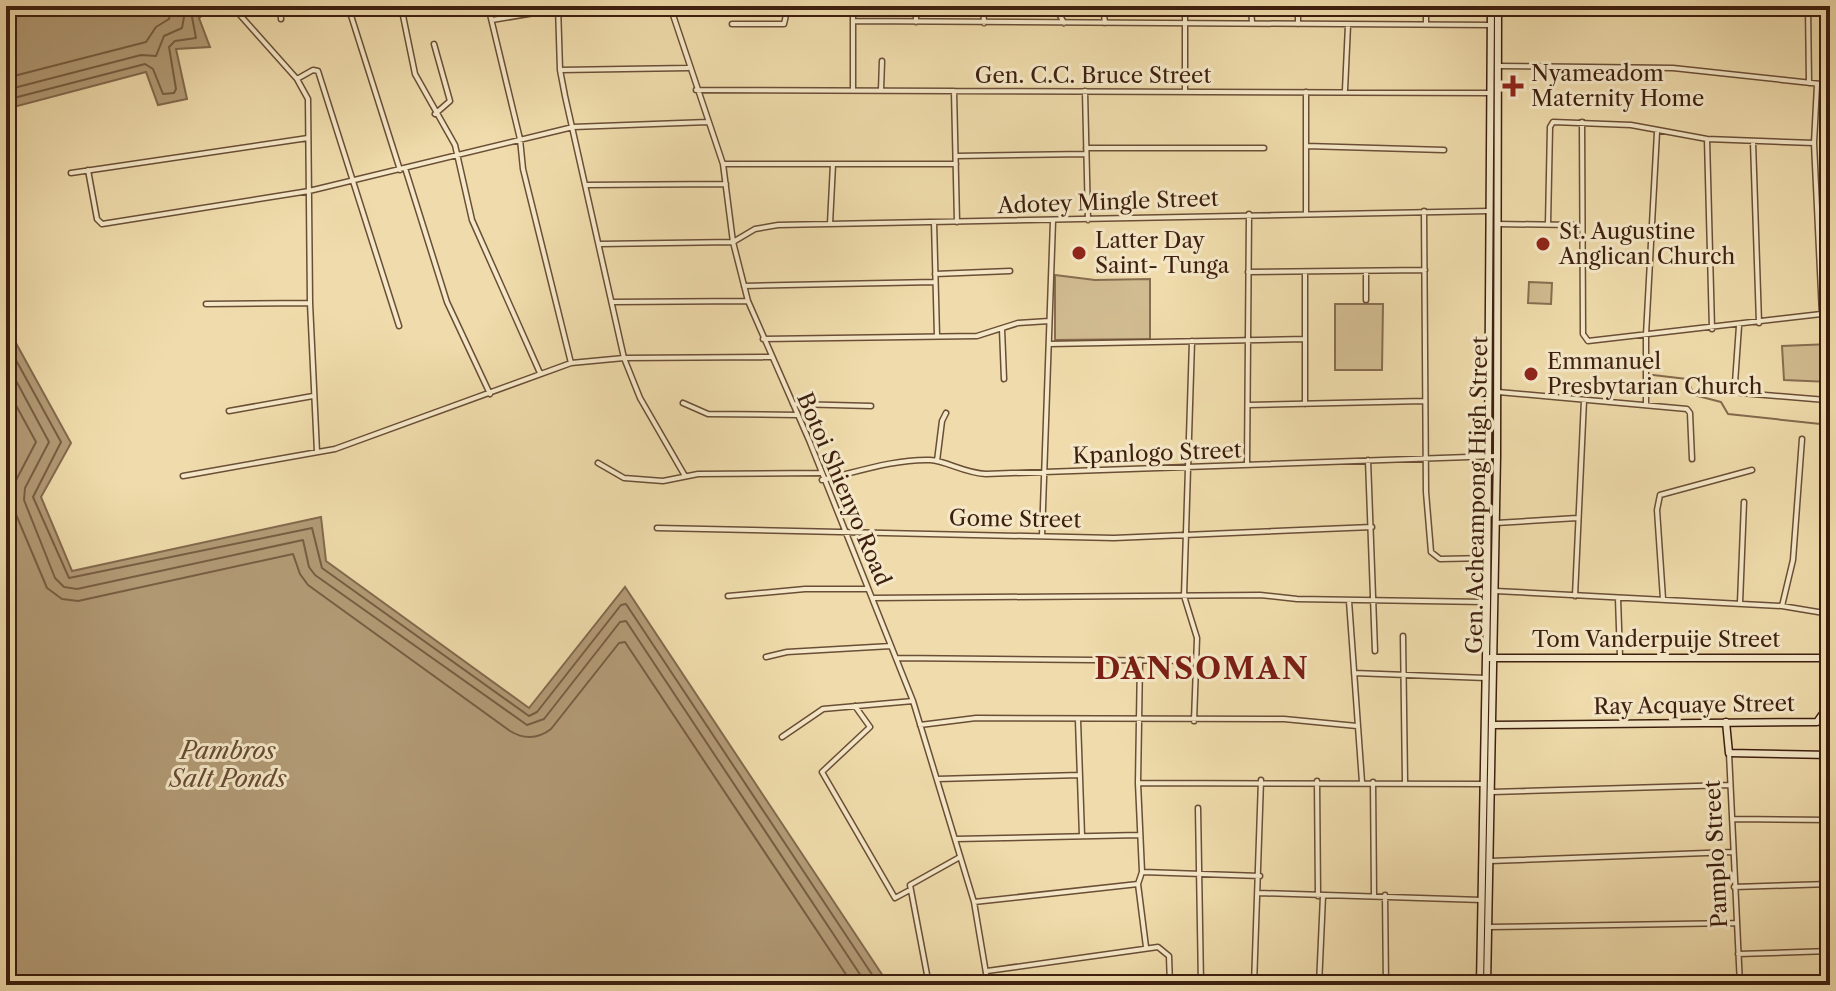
<svg xmlns="http://www.w3.org/2000/svg" width="1836" height="991" viewBox="0 0 1836 991" font-family="'Libre Caslon Text',serif">
<style>
.green{fill:#d1bb90;stroke:#876d50;stroke-width:2}
.water{fill:#b29b76;stroke:#83694d;stroke-width:2}
.lines{fill:none;stroke-linecap:round;stroke-linejoin:round}
.shore{stroke:#785d42;stroke-width:2}
.stream{stroke:#83694d;stroke-width:2}
.street-casing{stroke:#6a4e36;stroke-width:7}
.secondary-casing{stroke:#3d1f0f;stroke-width:9}
.street{stroke:#f5e8c8;stroke-width:4}
.secondary{stroke:#f5e8c8;stroke-width:6}
.poi-dot{fill:#8f2418;stroke:#f5e8c8;stroke-width:3}
.labels{text-anchor:middle;dominant-baseline:central;stroke-width:6;stroke-linejoin:round;paint-order:stroke}
.poi-label{font-size:22px;fill:#3d1f0f;stroke:#f5e8c8;text-anchor:start}
.street-label{font-size:22px;fill:#3d1f0f;stroke:#f5e8c8}
.water-label{font-size:24px;font-style:italic;fill:#664a33;stroke:#f5e8c8}
.district-label{font-size:30px;font-weight:bold;letter-spacing:2px;fill:#7a1f14;stroke:#f5e8c8}
</style>
<rect width="100%" height="100%" fill="#efdbab"/>
<filter id="stains"><feTurbulence type="fractalNoise" baseFrequency=".0025" numOctaves="4"/><feColorMatrix values="0 0 0 0 .2 0 0 0 0 .09 0 0 0 0 .02 0 0 0 .5 -.17"/></filter>
<radialGradient id="worn" r=".72"><stop offset=".6" stop-color="#630" stop-opacity="0"/><stop offset="1" stop-color="#630" stop-opacity=".3"/></radialGradient>
<path class="green" d="M 1055,275 L 1095,280 L 1150,279 L 1150,339 L 1055,340 Z
M 1529,282 L 1552,283 L 1551,304 L 1528,303 Z
M 1335,304 L 1383,304 L 1382,370 L 1335,370 Z
M 1830,344 L 1830,382 L 1784,380 L 1782,346 Z"/>
<path class="water" d="M 6,6 L 207,6 L 210,10 L 199,18 L 210,47 L 176,49 L 187,99 L 158,105 L 146,72 L 6,109 Z
M 6,325 L 71,443 L 41,497 L 72,571 L 321,517 L 326,561 L 529,708 L 625,587 L 889,985 L 6,985 Z"/>
<g class="lines">
<path class="shore" d="M 6,78 L 146,42 L 156,27 L 169,19 L 172,6
M 6,90 L 141,55 L 156,56 L 164,36 L 182,28 L 186,6
M 6,100 L 145,64 L 153,69 L 163,94 L 174,93 L 176,89 L 169,47 L 175,41 L 196,38 L 192,17 L 201,6
M 6,342 L 61,442 L 33,497 L 69,578 L 312,528 L 322,568 L 529,716 L 537,712 L 621,605 L 626,604 L 879,985
M 6,362 L 49,442 L 25,488 L 24,500 L 55,578 L 64,587 L 77,589 L 303,540 L 309,567 L 315,575 L 527,725 L 544,719 L 620,622 L 626,621 L 867,985
M 6,387 L 36,442 L 13,486 L 12,505 L 47,588 L 62,599 L 78,601 L 293,554 L 300,574 L 308,585 L 510,731 C 525,740 538,739 551,729 L 619,643 L 625,642 L 853,985"/>
<path class="stream" d="M 1653,375 L 1687,379 L 1694,395 L 1721,402 L 1728,414 L 1830,425"/>
<defs>
<path id="street" d="M 232,6 L 297,79 L 308,99 L 310,303 L 317,452
M 280,6 L 281,19
M 348,6 L 400,170
M 401,6 L 415,74 L 455,145 L 472,220 L 540,373
M 440,6 L 442,13 L 475,6
M 488,6 L 520,139 L 523,169 L 571,363
M 558,6 L 560,70 L 565,96 L 624,358 L 640,398 L 685,476
M 670,6 L 723,164 L 733,242 L 748,301 L 809,440 L 913,701 L 974,902 L 988,985
M 916,6 L 916,22
M 983,6 L 984,23
M 1055,6 L 1064,23
M 1103,6 L 1105,23
M 1185,6 L 1185,90
M 1251,6 L 1252,23
M 1426,6 L 1426,24
M 1565,6 L 1574,6
M 1808,6 L 1809,83
M 1645,12 L 1808,10
M 492,20 L 558,9 L 671,11
M 853,21 L 1491,25
M 732,24 L 784,24 L 788,6
M 1298,24 L 1298,6
M 434,44 L 450,101 L 435,114
M 1498,66 L 1673,68 L 1830,85
M 560,70 L 688,68
M 297,79 L 313,70 L 318,71 L 399,326
M 1817,85 L 1814,143 L 1822,314
M 696,90 L 1490,93
M 853,90 L 853,6
M 881,90 L 882,61
M 1345,90 L 1348,25
M 954,91 L 957,222
M 1085,91 L 1088,220
M 1306,92 L 1306,213
M 1582,122 L 1583,334 L 1588,341 L 1830,313
M 1707,139 L 1712,329
M 1753,142 L 1759,323
M 1306,146 L 1444,150
M 1086,148 L 1264,148
M 956,156 L 1086,154
M 723,164 L 956,164
M 405,168 L 447,302 L 490,394
M 88,170 L 97,219 L 102,224 L 309,191 L 573,127 L 708,122
M 71,173 L 308,138
M 586,185 L 726,184
M 1424,211 L 1426,492 L 1431,552 L 1440,559 L 1488,558
M 934,222 L 937,336
M 830,224 L 833,164
M 1497,224 L 1574,225 L 1582,229
M 1548,224 L 1550,127 L 1553,122 L 1631,125 L 1707,139 L 1814,143
M 600,244 L 733,242 L 755,229 L 778,225 L 1489,211
M 1248,272 L 1425,270
M 1305,272 L 1305,404
M 935,274 L 1010,271
M 744,286 L 935,282
M 1366,300 L 1366,271
M 613,302 L 748,301
M 206,304 L 310,303
M 1739,326 L 1735,383 L 1741,393 L 1826,400
M 1002,329 L 1004,379
M 763,339 L 977,336 L 1018,323 L 1049,321
M 1192,341 L 1184,596 L 1197,638 L 1194,721
M 1049,344 L 1305,339
M 1498,392 L 1687,409 L 1690,413 L 1692,459
M 683,403 L 708,414 L 798,415
M 793,404 L 871,406
M 1248,405 L 1424,401
M 1646,405 L 1646,335 L 1657,132
M 229,411 L 313,396
M 1368,460 L 1375,651
M 937,461 L 942,421 L 946,413
M 598,463 L 624,478 L 663,481 L 698,474 L 820,473
M 1247,465 L 1249,214
M 183,476 L 335,449 L 571,363 L 624,358 L 770,357
M 822,480 C 857,472 894,459 930,460 C 947,461 964,473 986,474 L 1497,456
M 1496,523 L 1577,518
M 657,528 L 1114,538 L 1372,527
M 1042,536 L 1053,221
M 1495,591 L 1782,606 L 1830,614
M 728,596 L 805,589 L 868,589
M 1575,596 L 1584,400
M 872,598 L 1260,595 L 1297,599 L 1486,602
M 1618,598 L 1620,657
M 1663,599 L 1657,510 L 1660,495 L 1752,470
M 1349,601 L 1362,782
M 1740,603 L 1744,502
M 1782,606 L 1793,560 L 1802,439
M 1403,636 L 1405,781
M 766,657 L 787,652 L 891,646
M 1825,657 L 1826,615
M 896,658 L 1196,661
M 1140,660 L 1138,783 L 1142,872 L 1138,884 L 1146,947
M 1354,673 L 1486,678
M 855,706 L 870,727 L 822,772 L 895,898 L 908,891
M 1078,720 L 1082,836
M 920,725 L 976,718 L 1284,719 L 1357,726
M 782,737 L 823,709 L 913,701
M 1729,753 L 1740,985
M 937,779 L 1080,775
M 1317,781 L 1318,896
M 1373,782 L 1374,895
M 1138,783 L 1484,784
M 1492,792 L 1730,785
M 1198,808 L 1201,985
M 1732,819 L 1830,820
M 955,839 L 1139,835
M 1490,861 L 1733,852
M 1143,872 L 1260,876
M 1734,887 L 1830,884
M 1259,893 L 1482,900
M 1385,895 L 1386,985
M 974,902 L 1138,884
M 1489,927 L 1736,923
M 1738,954 L 1830,951
M 987,971 L 1158,947 L 1169,956 L 1170,985
M 929,985 L 910,885 L 960,857
M 1254,985 L 1261,780
M 1319,985 L 1323,896"/>
<path id="secondary" d="M 1490,658 L 1825,658 L 1824,712 L 1817,722 L 1492,725
M 1726,722 L 1729,753 L 1830,755
M 1480,985 L 1487,602 L 1491,6
M 1487,985 L 1497,456 L 1498,6"/>
</defs>
<use href="#street" class="street-casing"/>
<use href="#secondary" class="secondary-casing"/>
<use href="#street" class="street"/>
<use href="#secondary" class="secondary"/>
</g>
<g class="poi-dot">
<path d="M1509 74h8v8h8v8h-8v8h-8v-8h-8v-8h8z"/>
<circle cx="1543" cy="244" r="8"/>
<circle cx="1079" cy="253" r="8"/>
<circle cx="1531" cy="374" r="8"/>
</g>
<g class="labels">
<g class="poi-label">
<text x="1531" y="73">Nyameadom<tspan x="1531" dy="25">Maternity Home</tspan></text>
<text x="1559" y="231">St. Augustine<tspan x="1559" dy="25">Anglican Church</tspan></text>
<text x="1095" y="240">Latter Day<tspan x="1095" dy="25">Saint- Tunga</tspan></text>
<text x="1547" y="361">Emmanuel<tspan x="1547" dy="25">Presbytarian Church</tspan></text>
</g>
<g class="street-label">
<text x="1093" y="75">Gen. C.C. Bruce Street</text>
<text transform="translate(1108 202) rotate(-2)">Adotey Mingle Street</text>
<text transform="translate(1157 453) rotate(-2)">Kpanlogo Street</text>
<text transform="translate(844 489) rotate(67)">Botoi Shienyo Road</text>
<text transform="translate(1477 495) rotate(-89)">Gen. Acheampong High Street</text>
<text transform="translate(1015 519) rotate(1)">Gome Street</text>
<text x="1656" y="639">Tom Vanderpuije Street</text>
<text transform="translate(1694 705) rotate(-1)">Ray Acquaye Street</text>
<text transform="translate(1716 854) rotate(-93)">Pamplo Street</text>
</g>
<g class="water-label">
<text x="228" y="750">Pambros<tspan x="228" dy="28">Salt Ponds</tspan></text>
</g>
<g class="district-label">
<text x="1202" y="668">DANSOMAN</text>
</g>
</g>
<rect width="1836" height="991" fill="none" stroke="#efdbab" stroke-width="32"/>
<rect x="8" y="8" width="1820" height="975" fill="none" stroke="#3d1f0f" stroke-width="4"/>
<rect x="16" y="16" width="1804" height="959" fill="none" stroke="#3d1f0f" stroke-width="2"/>
<rect width="100%" height="100%" filter="url(#stains)"/>
<rect width="100%" height="100%" fill="url(#worn)"/>
</svg>
